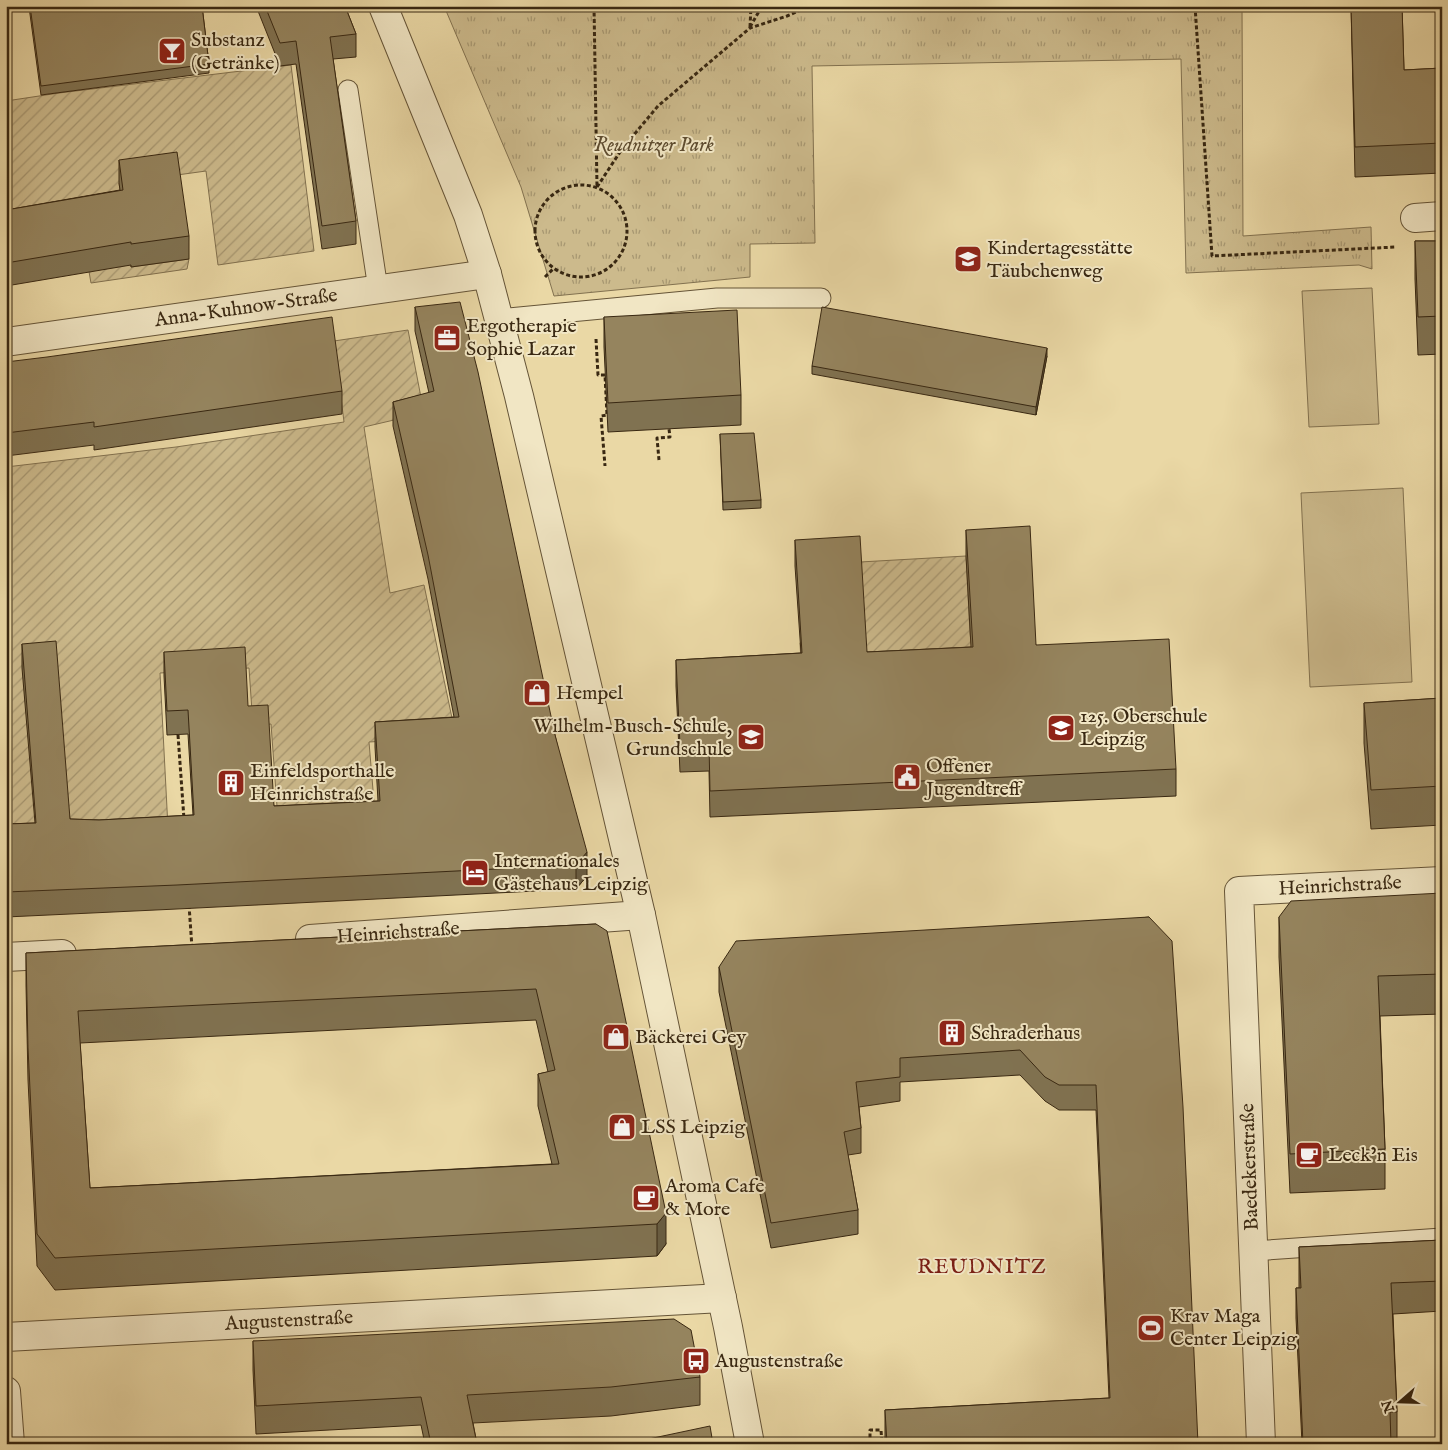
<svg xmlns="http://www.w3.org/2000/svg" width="1448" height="1450" viewBox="0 0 1448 1450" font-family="'IM FELL English',serif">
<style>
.grass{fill:#ccba8c;stroke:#82714f}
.park{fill:url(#park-tufts);stroke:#82714f}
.garden{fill:url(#garden-furrows);stroke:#82714f}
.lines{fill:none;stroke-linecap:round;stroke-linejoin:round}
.service-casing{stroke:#655437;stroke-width:21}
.minor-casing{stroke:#655437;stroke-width:30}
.tertiary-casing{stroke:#655437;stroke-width:30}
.path{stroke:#392812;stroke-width:3;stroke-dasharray:4 2.5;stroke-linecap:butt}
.service{stroke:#f1e6c4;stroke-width:19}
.minor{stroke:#f1e6c4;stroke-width:28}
.tertiary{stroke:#f1e6c4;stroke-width:28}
.wall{fill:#807251;stroke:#392812;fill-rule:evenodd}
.shaded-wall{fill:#685c42;stroke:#392812}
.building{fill:#95845e;stroke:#392812;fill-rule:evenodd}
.labels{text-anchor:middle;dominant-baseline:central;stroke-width:4;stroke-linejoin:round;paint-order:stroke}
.poi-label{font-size:20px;fill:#392812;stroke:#f1e6c4;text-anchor:start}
.park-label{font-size:20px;font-style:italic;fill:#5e4c30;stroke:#f1e6c4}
.street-label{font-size:20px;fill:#392812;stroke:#f1e6c4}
.neighbourhood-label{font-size:21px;letter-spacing:1px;fill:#7a1f14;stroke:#f1e6c4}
</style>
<defs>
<pattern id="park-tufts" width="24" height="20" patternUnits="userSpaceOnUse" patternTransform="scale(1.25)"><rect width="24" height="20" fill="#ccba8c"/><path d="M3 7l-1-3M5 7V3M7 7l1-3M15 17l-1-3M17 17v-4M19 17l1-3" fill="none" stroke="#a79771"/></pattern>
<pattern id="garden-furrows" width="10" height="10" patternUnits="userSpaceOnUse" patternTransform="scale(1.25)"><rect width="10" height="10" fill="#ccba8c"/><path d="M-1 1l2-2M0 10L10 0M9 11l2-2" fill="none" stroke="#a79771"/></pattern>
</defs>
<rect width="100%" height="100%" fill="#ead8a5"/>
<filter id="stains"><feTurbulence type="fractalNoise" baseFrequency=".004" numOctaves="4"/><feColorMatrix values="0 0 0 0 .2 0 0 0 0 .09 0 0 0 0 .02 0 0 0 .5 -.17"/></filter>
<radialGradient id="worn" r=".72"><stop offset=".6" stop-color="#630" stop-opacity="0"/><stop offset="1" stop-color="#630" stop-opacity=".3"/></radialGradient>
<path class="grass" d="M 1372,288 L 1379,424 L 1309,427 L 1302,291 Z
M 1403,488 L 1412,682 L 1310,687 L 1301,493 Z"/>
<path class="park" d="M 444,6 L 1242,6 L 1243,236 L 1371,227 L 1372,269 L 1359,265 L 1186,273 L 1181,59 L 812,66 L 815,243 L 750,244 L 750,277 L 554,296 L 521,187 Z"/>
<path class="garden" d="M 291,65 L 314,251 L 218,265 L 206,171 L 119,183 L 131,267 L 189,259 L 187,269 L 91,283 L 80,220 L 6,232 L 6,101 L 59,93 Z
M 408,330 L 424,413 L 364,427 L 390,593 L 424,585 L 456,737 L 369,742 L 375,814 L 278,820 L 271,724 L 253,726 L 249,668 L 160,673 L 168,828 L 6,834 L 6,467 L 176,447 L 344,422 L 334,341 Z
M 966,556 L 970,633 L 975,674 L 802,680 L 800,643 L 860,562 Z"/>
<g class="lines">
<defs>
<path id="service" d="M 348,90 L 378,289
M 498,319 L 717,298 L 821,298
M 1253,1251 L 1442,1238"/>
<path id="minor" d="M 1415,218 L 1442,216
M 6,342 L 487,274
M 310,939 L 641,915
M 6,957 L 62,954
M 6,1337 L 722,1298
M 6,1391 L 10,1444
M 1261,1444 L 1239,891 L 1442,881"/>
<path id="tertiary" d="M 383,6 L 468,215 L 487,274 L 519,396 L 641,915 L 728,1327 L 750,1444"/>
</defs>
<use href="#service" class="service-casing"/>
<use href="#minor" class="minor-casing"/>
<use href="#tertiary" class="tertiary-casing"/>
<path class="path" d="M 594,6 L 597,187
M 1195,6 L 1212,256 L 1396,247
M 750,27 L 762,6
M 750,27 L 751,6
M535 231a46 46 0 1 1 92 0a46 46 0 1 1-92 0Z
M 597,187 L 622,149 L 658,106 L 750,28 L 787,16 L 810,6
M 545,277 L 554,268
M 596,339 L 598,375 L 605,375 L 607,415 L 601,416 L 605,466
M 659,460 L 657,438 L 670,437 L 669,429
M 178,735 L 184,819
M 189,905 L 192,948
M 870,1444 L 870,1430 L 881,1430 L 882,1444"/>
<use href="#service" class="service"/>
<use href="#minor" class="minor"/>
<use href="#tertiary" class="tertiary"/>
</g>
<path class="wall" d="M 28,6 L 202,6 L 209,64 L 209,73 L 41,95 L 29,7 L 28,8 Z
M 256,6 L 345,6 L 356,34 L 356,57 L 333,59 L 356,221 L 356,244 L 322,249 L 296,64 L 280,66 Z
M 1351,6 L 1402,6 L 1404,70 L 1442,68 L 1442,173 L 1355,177 Z
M 119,160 L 189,236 L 189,259 L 131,267 L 131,265 L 6,286 L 6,210 L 120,190 L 119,183 Z
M 1415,241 L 1442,241 L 1442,354 L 1418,355 L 1415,279 Z
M 415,307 L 555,735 L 587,876 L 576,889 L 177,909 L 6,917 L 6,824 L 35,823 L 22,668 L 22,644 L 70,819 L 99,820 L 193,815 L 188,734 L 167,735 L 164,676 L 164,652 L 248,706 L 274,806 L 378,801 L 375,747 L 375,722 L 454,717 L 428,579 L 393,426 L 393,402 L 429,393 L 415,331 Z
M 604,317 L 741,395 L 741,425 L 608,432 L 604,347 Z
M 1047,356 L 1036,415 L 812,374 L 812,366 Z
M 6,362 L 342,391 L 342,414 L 94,450 L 94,445 L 6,456 Z
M 720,434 L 761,500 L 761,508 L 723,510 Z
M 966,530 L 1036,645 L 1176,769 L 1176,796 L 710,817 L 709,771 L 680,772 L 676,686 L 676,660 L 801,653 L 795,566 L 795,540 L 867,652 L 971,647 L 966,556 Z
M 1442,698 L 1442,825 L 1371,829 L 1364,743 L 1364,703 Z
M 1442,893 L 1442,1014 L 1380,1016 L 1385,1149 L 1385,1189 L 1290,1193 L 1279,957 L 1279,917 Z
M 1149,917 L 1198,1444 L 885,1444 L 885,1410 L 1109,1398 L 1096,1110 L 1059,1110 L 1045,1101 L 1020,1075 L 900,1082 L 900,1101 L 859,1107 L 861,1128 L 861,1153 L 848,1155 L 858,1210 L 858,1234 L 771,1248 L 719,992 L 719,967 Z
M 596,924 L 666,1244 L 657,1256 L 55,1290 L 37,1266 L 28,1080 L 26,985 L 26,953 ZM 536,1020 L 548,1072 L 538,1074 L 538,1106 L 552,1164 L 90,1188 L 80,1043 Z
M 1442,1240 L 1442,1311 L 1393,1314 L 1397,1412 L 1397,1442 L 1391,1443 L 1391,1444 L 1302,1444 L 1296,1318 L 1296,1288 L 1299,1288 L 1299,1247 Z
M 253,1341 L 700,1377 L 700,1405 L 611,1416 L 473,1423 L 477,1444 L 425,1444 L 421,1425 L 256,1434 L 253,1370 Z"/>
<path class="shaded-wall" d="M 1047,348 L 1047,356 L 1036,415 L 1036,407 Z
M 587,852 L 587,876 L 576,889 L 576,865 Z
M 666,1213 L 666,1244 L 657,1256 L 657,1224 Z"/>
<path class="building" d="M 30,6 L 202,6 L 209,64 L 41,86 Z
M 265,6 L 345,6 L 356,34 L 330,37 L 356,221 L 322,226 L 296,41 L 280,43 Z
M 1351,6 L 1402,6 L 1404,70 L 1442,68 L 1442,143 L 1355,147 Z
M 177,152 L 189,236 L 131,244 L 131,242 L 6,263 L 6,210 L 123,190 L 119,160 Z
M 1415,241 L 1442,241 L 1442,316 L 1418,317 Z
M 460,302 L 478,372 L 555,735 L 587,852 L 576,865 L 177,885 L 6,892 L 6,824 L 36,823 L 22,644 L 56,641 L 70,819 L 99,820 L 194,815 L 188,710 L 167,711 L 164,652 L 245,647 L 248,706 L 268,705 L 274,806 L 380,801 L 375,722 L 459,717 L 428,555 L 393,402 L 434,391 L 415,307 Z
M 822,307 L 1047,348 L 1036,407 L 812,366 Z
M 737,310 L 741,395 L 608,403 L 604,317 Z
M 332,317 L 342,391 L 94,427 L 94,422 L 6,433 L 6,362 L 47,357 Z
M 754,433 L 761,500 L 723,502 L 720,434 Z
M 1030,526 L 1036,645 L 1169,639 L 1176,769 L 710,791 L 709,745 L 680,746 L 676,660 L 802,653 L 795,540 L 860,536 L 867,652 L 973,647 L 966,530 Z
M 1442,698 L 1442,786 L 1371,790 L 1364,703 Z
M 1442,893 L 1442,974 L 1378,976 L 1385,1149 L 1290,1154 L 1279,917 L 1291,901 Z
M 1149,917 L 1172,941 L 1183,1107 L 1198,1444 L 887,1444 L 885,1410 L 1110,1398 L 1096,1085 L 1059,1085 L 1045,1077 L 1020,1050 L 900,1058 L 900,1077 L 856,1082 L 861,1128 L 844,1132 L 858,1210 L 771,1223 L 719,967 L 736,941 Z
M 596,924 L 607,931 L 666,1213 L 657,1224 L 55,1258 L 37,1234 L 28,1048 L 26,953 ZM 536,989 L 555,1070 L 538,1074 L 559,1164 L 90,1188 L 78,1011 Z
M 1442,1240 L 1442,1281 L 1391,1283 L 1397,1412 L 1390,1412 L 1391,1444 L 1303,1444 L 1296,1288 L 1301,1288 L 1299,1247 Z
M 674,1319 L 691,1330 L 700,1377 L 611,1387 L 467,1395 L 477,1444 L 431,1444 L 421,1397 L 256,1406 L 253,1341 Z
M 710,1426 L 713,1444 L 625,1444 Z"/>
<defs>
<symbol id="bar-square" viewBox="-11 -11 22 22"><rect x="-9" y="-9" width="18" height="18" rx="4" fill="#8f2418" stroke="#f1e6c4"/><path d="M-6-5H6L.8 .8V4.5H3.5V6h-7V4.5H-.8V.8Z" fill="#fff"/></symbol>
<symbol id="school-square" viewBox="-11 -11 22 22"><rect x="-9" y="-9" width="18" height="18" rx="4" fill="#8f2418" stroke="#f1e6c4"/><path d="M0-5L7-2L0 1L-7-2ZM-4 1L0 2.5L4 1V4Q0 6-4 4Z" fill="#fff"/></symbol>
<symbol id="office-square" viewBox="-11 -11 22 22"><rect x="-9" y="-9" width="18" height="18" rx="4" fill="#8f2418" stroke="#f1e6c4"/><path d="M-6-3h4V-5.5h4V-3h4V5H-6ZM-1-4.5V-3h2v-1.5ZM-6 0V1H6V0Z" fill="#fff"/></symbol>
<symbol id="shop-square" viewBox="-11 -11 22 22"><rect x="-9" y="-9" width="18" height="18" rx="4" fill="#8f2418" stroke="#f1e6c4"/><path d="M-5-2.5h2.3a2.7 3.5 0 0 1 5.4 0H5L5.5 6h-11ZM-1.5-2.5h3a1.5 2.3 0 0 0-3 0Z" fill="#fff"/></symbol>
<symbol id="civic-square" viewBox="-11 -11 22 22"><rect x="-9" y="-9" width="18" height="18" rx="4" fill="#8f2418" stroke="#f1e6c4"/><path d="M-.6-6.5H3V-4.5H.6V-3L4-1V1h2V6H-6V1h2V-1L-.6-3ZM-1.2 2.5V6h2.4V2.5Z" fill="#fff"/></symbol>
<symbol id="building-square" viewBox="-11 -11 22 22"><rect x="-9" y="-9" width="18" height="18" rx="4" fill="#8f2418" stroke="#f1e6c4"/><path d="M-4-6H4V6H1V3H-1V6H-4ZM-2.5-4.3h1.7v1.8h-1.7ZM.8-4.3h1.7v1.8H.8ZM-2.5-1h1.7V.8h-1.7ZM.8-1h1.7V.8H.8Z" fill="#fff"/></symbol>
<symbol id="hotel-square" viewBox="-11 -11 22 22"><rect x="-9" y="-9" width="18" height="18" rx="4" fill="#8f2418" stroke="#f1e6c4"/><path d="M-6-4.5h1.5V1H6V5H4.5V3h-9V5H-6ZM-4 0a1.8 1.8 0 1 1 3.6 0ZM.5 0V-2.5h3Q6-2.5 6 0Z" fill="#fff"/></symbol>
<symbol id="cafe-square" viewBox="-11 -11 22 22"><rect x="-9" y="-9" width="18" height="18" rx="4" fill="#8f2418" stroke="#f1e6c4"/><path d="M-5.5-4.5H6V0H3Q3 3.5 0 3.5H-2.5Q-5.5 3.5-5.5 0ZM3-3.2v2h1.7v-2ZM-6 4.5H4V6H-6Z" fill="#fff"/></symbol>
<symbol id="stadium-square" viewBox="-11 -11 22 22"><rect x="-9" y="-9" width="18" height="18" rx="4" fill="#8f2418" stroke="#f1e6c4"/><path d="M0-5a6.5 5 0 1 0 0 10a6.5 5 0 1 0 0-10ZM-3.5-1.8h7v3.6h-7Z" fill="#fff"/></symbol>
<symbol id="bus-square" viewBox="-11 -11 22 22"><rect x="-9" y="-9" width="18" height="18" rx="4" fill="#8f2418" stroke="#f1e6c4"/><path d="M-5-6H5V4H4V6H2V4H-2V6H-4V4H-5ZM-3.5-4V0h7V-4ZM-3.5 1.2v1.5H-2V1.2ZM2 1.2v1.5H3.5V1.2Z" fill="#fff"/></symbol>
</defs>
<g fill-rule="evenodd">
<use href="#bar-square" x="156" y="35" width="32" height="32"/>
<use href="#school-square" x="952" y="243" width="32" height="32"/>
<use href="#office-square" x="431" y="322" width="32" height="32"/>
<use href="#shop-square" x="521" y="677" width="32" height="32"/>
<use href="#school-square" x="1045" y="712" width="32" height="32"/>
<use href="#school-square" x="735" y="721" width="32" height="32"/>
<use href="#civic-square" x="891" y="761" width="32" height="32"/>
<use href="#building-square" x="215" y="767" width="32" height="32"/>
<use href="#hotel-square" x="459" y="857" width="32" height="32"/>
<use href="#building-square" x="936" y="1017" width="32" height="32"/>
<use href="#shop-square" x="600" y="1021" width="32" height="32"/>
<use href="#shop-square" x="606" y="1111" width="32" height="32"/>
<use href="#cafe-square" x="1293" y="1139" width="32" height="32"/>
<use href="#cafe-square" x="630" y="1182" width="32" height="32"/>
<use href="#stadium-square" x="1135" y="1312" width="32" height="32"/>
<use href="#bus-square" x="680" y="1345" width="32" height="32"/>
</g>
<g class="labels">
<g class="poi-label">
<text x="191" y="40">Substanz<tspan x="191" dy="23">(Getränke)</tspan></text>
<text x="987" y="248">Kindertagesstätte<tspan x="987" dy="23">Täubchenweg</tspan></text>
<text x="466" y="326">Ergotherapie<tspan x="466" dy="23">Sophie Lazar</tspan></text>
<text x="556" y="693">Hempel</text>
<text x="1080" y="716">125. Oberschule<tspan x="1080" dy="23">Leipzig</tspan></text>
<text x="732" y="726" text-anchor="end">Wilhelm-Busch-Schule,<tspan x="732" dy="23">Grundschule</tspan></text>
<text x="926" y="766">Offener<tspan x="926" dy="23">Jugendtreff</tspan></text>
<text x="250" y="771">Einfeldsporthalle<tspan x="250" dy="23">Heinrichstraße</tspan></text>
<text x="494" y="861">Internationales<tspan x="494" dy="23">Gästehaus Leipzig</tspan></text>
<text x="971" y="1033">Schraderhaus</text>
<text x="635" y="1037">Bäckerei Gey</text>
<text x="641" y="1127">LSS Leipzig</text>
<text x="1328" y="1155">Leck’n Eis</text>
<text x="665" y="1186">Aroma Cafe<tspan x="665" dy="23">&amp; More</tspan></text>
<text x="1170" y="1316">Krav Maga<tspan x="1170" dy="23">Center Leipzig</tspan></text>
<text x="715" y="1361">Augustenstraße</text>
</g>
<g class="park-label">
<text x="654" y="145">Reudnitzer Park</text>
</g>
<g class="street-label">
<text transform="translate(246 308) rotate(-8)">Anna-Kuhnow-Straße</text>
<text transform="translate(1340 886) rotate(-3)">Heinrichstraße</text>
<text transform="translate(398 933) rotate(-4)">Heinrichstraße</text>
<text transform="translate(1250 1167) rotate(-92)">Baedekerstraße</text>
<text transform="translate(289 1321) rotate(-3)">Augustenstraße</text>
</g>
<g class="neighbourhood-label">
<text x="982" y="1267">REUDNITZ</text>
</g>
</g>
<rect width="1448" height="1450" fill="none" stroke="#ead8a5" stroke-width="25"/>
<rect x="8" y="8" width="1433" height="1435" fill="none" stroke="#392812" stroke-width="2.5"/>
<rect x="12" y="12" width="1423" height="1425" fill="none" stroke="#392812"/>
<g transform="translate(1400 1402) rotate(250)" stroke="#f1e6c4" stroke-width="4" paint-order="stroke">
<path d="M0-4L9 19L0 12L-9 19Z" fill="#392812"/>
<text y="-8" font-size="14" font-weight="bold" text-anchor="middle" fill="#392812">N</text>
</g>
<rect width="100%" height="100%" filter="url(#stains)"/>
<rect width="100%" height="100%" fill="url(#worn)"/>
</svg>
